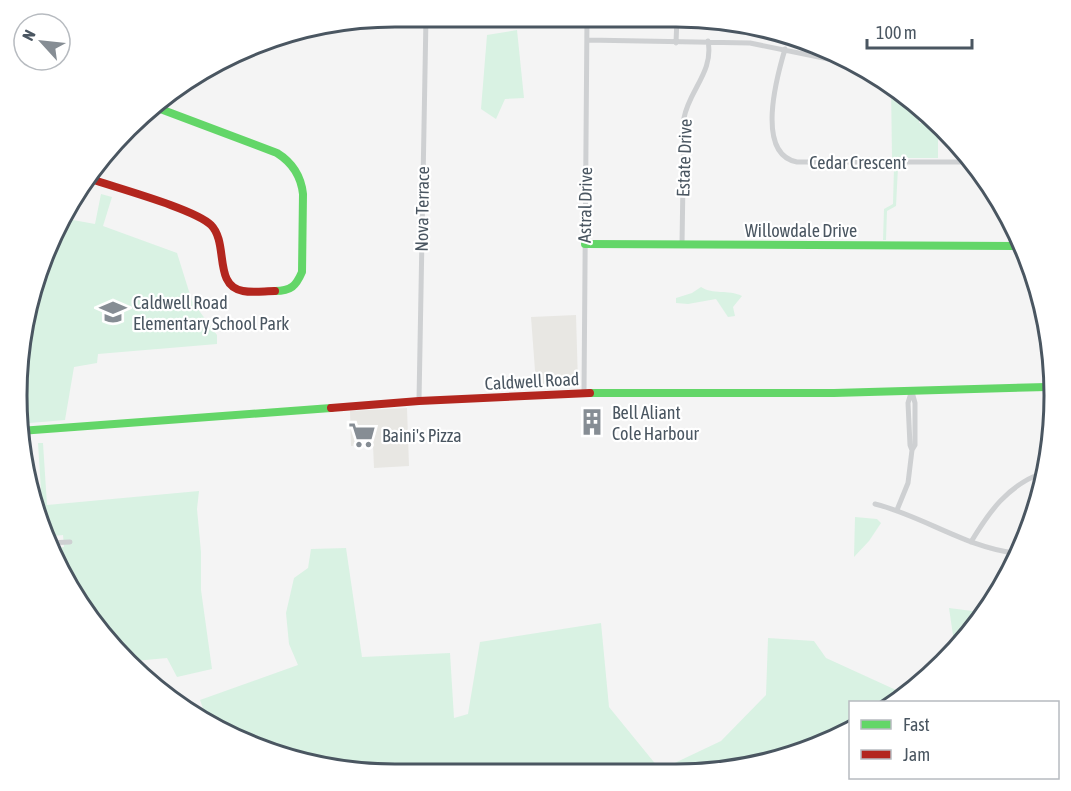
<svg xmlns="http://www.w3.org/2000/svg" width="1071" height="791" viewBox="0 0 1071 791" font-family="'Asap Condensed',sans-serif">
<style>
.commercial{fill:#e8e7e3}
.green{fill:#d9f2e3}
.lines{fill:none;stroke-linecap:round;stroke-linejoin:round}
.street{stroke:#ced0d2;stroke-width:5}
.fast{stroke:#63d668;stroke-width:8}
.jam{stroke:#b3261e;stroke-width:8}
.labels{text-anchor:middle;dominant-baseline:central;stroke-width:4.5;stroke-linejoin:round;paint-order:stroke}
.street-label{font-size:18px;fill:#4a5661;stroke:#fff}
.poi-label{font-size:18px;fill:#4a5661;stroke:#fff;text-anchor:start}
.rim{fill:none;stroke:#4a5661;stroke-width:3}
</style>
<rect width="100%" height="100%" fill="#f4f4f4"/>
<path class="commercial" d="M 576,315 L 578,383 L 536,384 L 531,317 Z
M 407,408 L 409,466 L 374,468 L 373,445 L 351,446 L 350,411 Z"/>
<path class="green" d="M 517,30 L 524,98 L 505,99 L 496,119 L 481,109 L 487,35 Z
M 891,85 L 919,111 L 919,123 L 931,123 L 938,129 L 938,158 L 892,158 Z
M 894,167 L 898,167 L 896,206 L 887,211 L 886,240 L 883,240 L 884,209 L 893,204 Z
M 101,194 L 112,197 L 103,226 L 177,253 L 192,301 L 217,335 L 217,344 L 98,354 L 97,363 L 74,367 L 65,420 L 18,424 L 24,322 L 56,228 L 62,218 L 95,224 Z
M 701,287 C 713,295 728,289 742,296 L 733,307 L 735,316 L 728,317 L 716,299 L 688,304 L 676,303 L 676,298 L 692,293 Z
M 38,443 L 43,443 L 47,505 L 199,491 L 197,509 L 201,552 L 201,590 L 212,669 L 177,677 L 167,658 L 135,661 L 95,626 L 50,548 L 64,547 L 63,535 L 44,537 Z
M 855,517 L 877,519 L 881,523 L 869,541 L 854,557 Z
M 346,548 L 362,657 L 450,653 L 454,718 L 468,714 L 480,642 L 601,623 L 609,707 L 662,772 L 370,774 L 274,754 L 209,725 L 200,700 L 298,665 L 289,644 L 286,613 L 294,578 L 308,568 L 311,549 Z
M 949,608 L 980,612 L 954,642 Z
M 768,638 L 814,641 L 826,658 L 907,695 L 895,702 L 850,702 L 850,728 L 820,746 L 725,771 L 664,772 L 662,769 L 721,741 L 766,695 Z"/>
<g class="lines">
<path class="street" d="M 587,40 L 750,43 L 848,63
M 676,43 L 677,17
M 785,49 C 777,76 755,154 797,162 L 973,162
M 682,244 L 684,118 C 689,90 714,72 708,41
M 584,393 L 587,17
M 911,393 L 908,403 L 910,445 L 912,450
M 419,401 L 426,17
M 875,504 C 923,516 965,547 1015,553
M 897,510 L 908,483 L 912,450 L 915,445 L 915,403 L 912,392
M 971,542 C 989,512 1007,486 1042,473
M 47,543 L 70,542"/>
<path class="fast" d="M 155,107 L 277,153 C 293,163 301,176 303,194 L 302,272 C 296,286 291,291 275,291
M 585,244 L 1016,246
M 590,393 L 834,393 L 1047,387
M 20,431 L 331,408"/>
<path class="jam" d="M 91,179 C 117,188 195,209 211,225 C 229,243 213,286 243,291 C 253,293 265,291 275,291
M 331,408 L 419,401 L 590,393"/>
</g>
<defs>
<symbol id="school-bare" viewBox="-9 -9 18 18"><path d="M0-5L7-2L0 1L-7-2ZM-4 1L0 2.5L4 1V4Q0 6-4 4Z" fill="#868d94" stroke="#fff" stroke-width="2.5" paint-order="stroke"/></symbol>
<symbol id="building-bare" viewBox="-9 -9 18 18"><path d="M-4-6H4V6H1V3H-1V6H-4ZM-2.5-4.3h1.7v1.8h-1.7ZM.8-4.3h1.7v1.8H.8ZM-2.5-1h1.7V.8h-1.7ZM.8-1h1.7V.8H.8Z" fill="#868d94" stroke="#fff" stroke-width="2.5" paint-order="stroke"/></symbol>
<symbol id="supermarket-bare" viewBox="-9 -9 18 18"><path d="M-6-5.5h2.5l.6 2H6L4.5 2H-2.5L-4.4-4H-6ZM-1.5 3.2a1.3 1.3 0 1 0 .1 0ZM3 3.2a1.3 1.3 0 1 0 .1 0Z" fill="#868d94" stroke="#fff" stroke-width="2.5" paint-order="stroke"/></symbol>
</defs>
<g fill-rule="evenodd">
<use href="#school-bare" x="94" y="293" width="38" height="38"/>
<use href="#building-bare" x="573" y="403" width="38" height="38"/>
<use href="#supermarket-bare" x="343" y="416" width="38" height="38"/>
</g>
<g class="labels">
<g class="street-label">
<text transform="translate(684 158) rotate(-88)">Estate Drive</text>
<text x="858" y="162">Cedar Crescent</text>
<text transform="translate(585 205) rotate(-89)">Astral Drive</text>
<text transform="translate(422 209) rotate(-89)">Nova Terrace</text>
<text x="801" y="230">Willowdale Drive</text>
<text transform="translate(532 381) rotate(-3)">Caldwell Road</text>
</g>
<g class="poi-label">
<text x="133" y="302">Caldwell Road<tspan x="133" dy="21">Elementary School Park</tspan></text>
<text x="612" y="412">Bell Aliant<tspan x="612" dy="21">Cole Harbour</tspan></text>
<text x="382" y="435">Baini's Pizza</text>
</g>
</g>
<path d="M0 0H1071V791H0ZM395 27H676A368 368 0 0 1 1044 395V396A368 368 0 0 1 676 764H395A368 368 0 0 1 27 396V395A368 368 0 0 1 395 27Z" fill="#fff" fill-rule="evenodd"/>
<path class="rim" d="M395 27H676A368 368 0 0 1 1044 395V396A368 368 0 0 1 676 764H395A368 368 0 0 1 27 396V395A368 368 0 0 1 395 27Z"/>
<rect x="849" y="701" width="210" height="78" fill="#ffffff" stroke="#b7bbc0" stroke-width="1.5"/>
<rect x="861" y="720" width="30" height="9" fill="#63d668" stroke="#b7bbc0" stroke-width="1.5"/>
<text x="903" y="731" font-size="18" fill="#4a5661">Fast</text>
<rect x="861" y="750" width="30" height="9" fill="#b3261e" stroke="#b7bbc0" stroke-width="1.5"/>
<text x="903" y="761" font-size="18" fill="#4a5661">Jam</text>
<g transform="translate(42 42) rotate(297)"><circle r="28" fill="#ffffff" stroke="#b7bbc0" stroke-width="1.5"/>
<path d="M0-4.5L10 22L0 15L-10 22Z" fill="#868d94"/>
<text y="-9" font-size="16" font-weight="bold" text-anchor="middle" fill="#4a5661">N</text>
</g>
<path d="M867 39v9h105v-9" fill="none" stroke="#4a5661" stroke-width="3"/>
<text x="876" y="39" font-size="18" fill="#4a5661" stroke="#ffffff" stroke-width="4.5" paint-order="stroke">100 m</text>
</svg>
